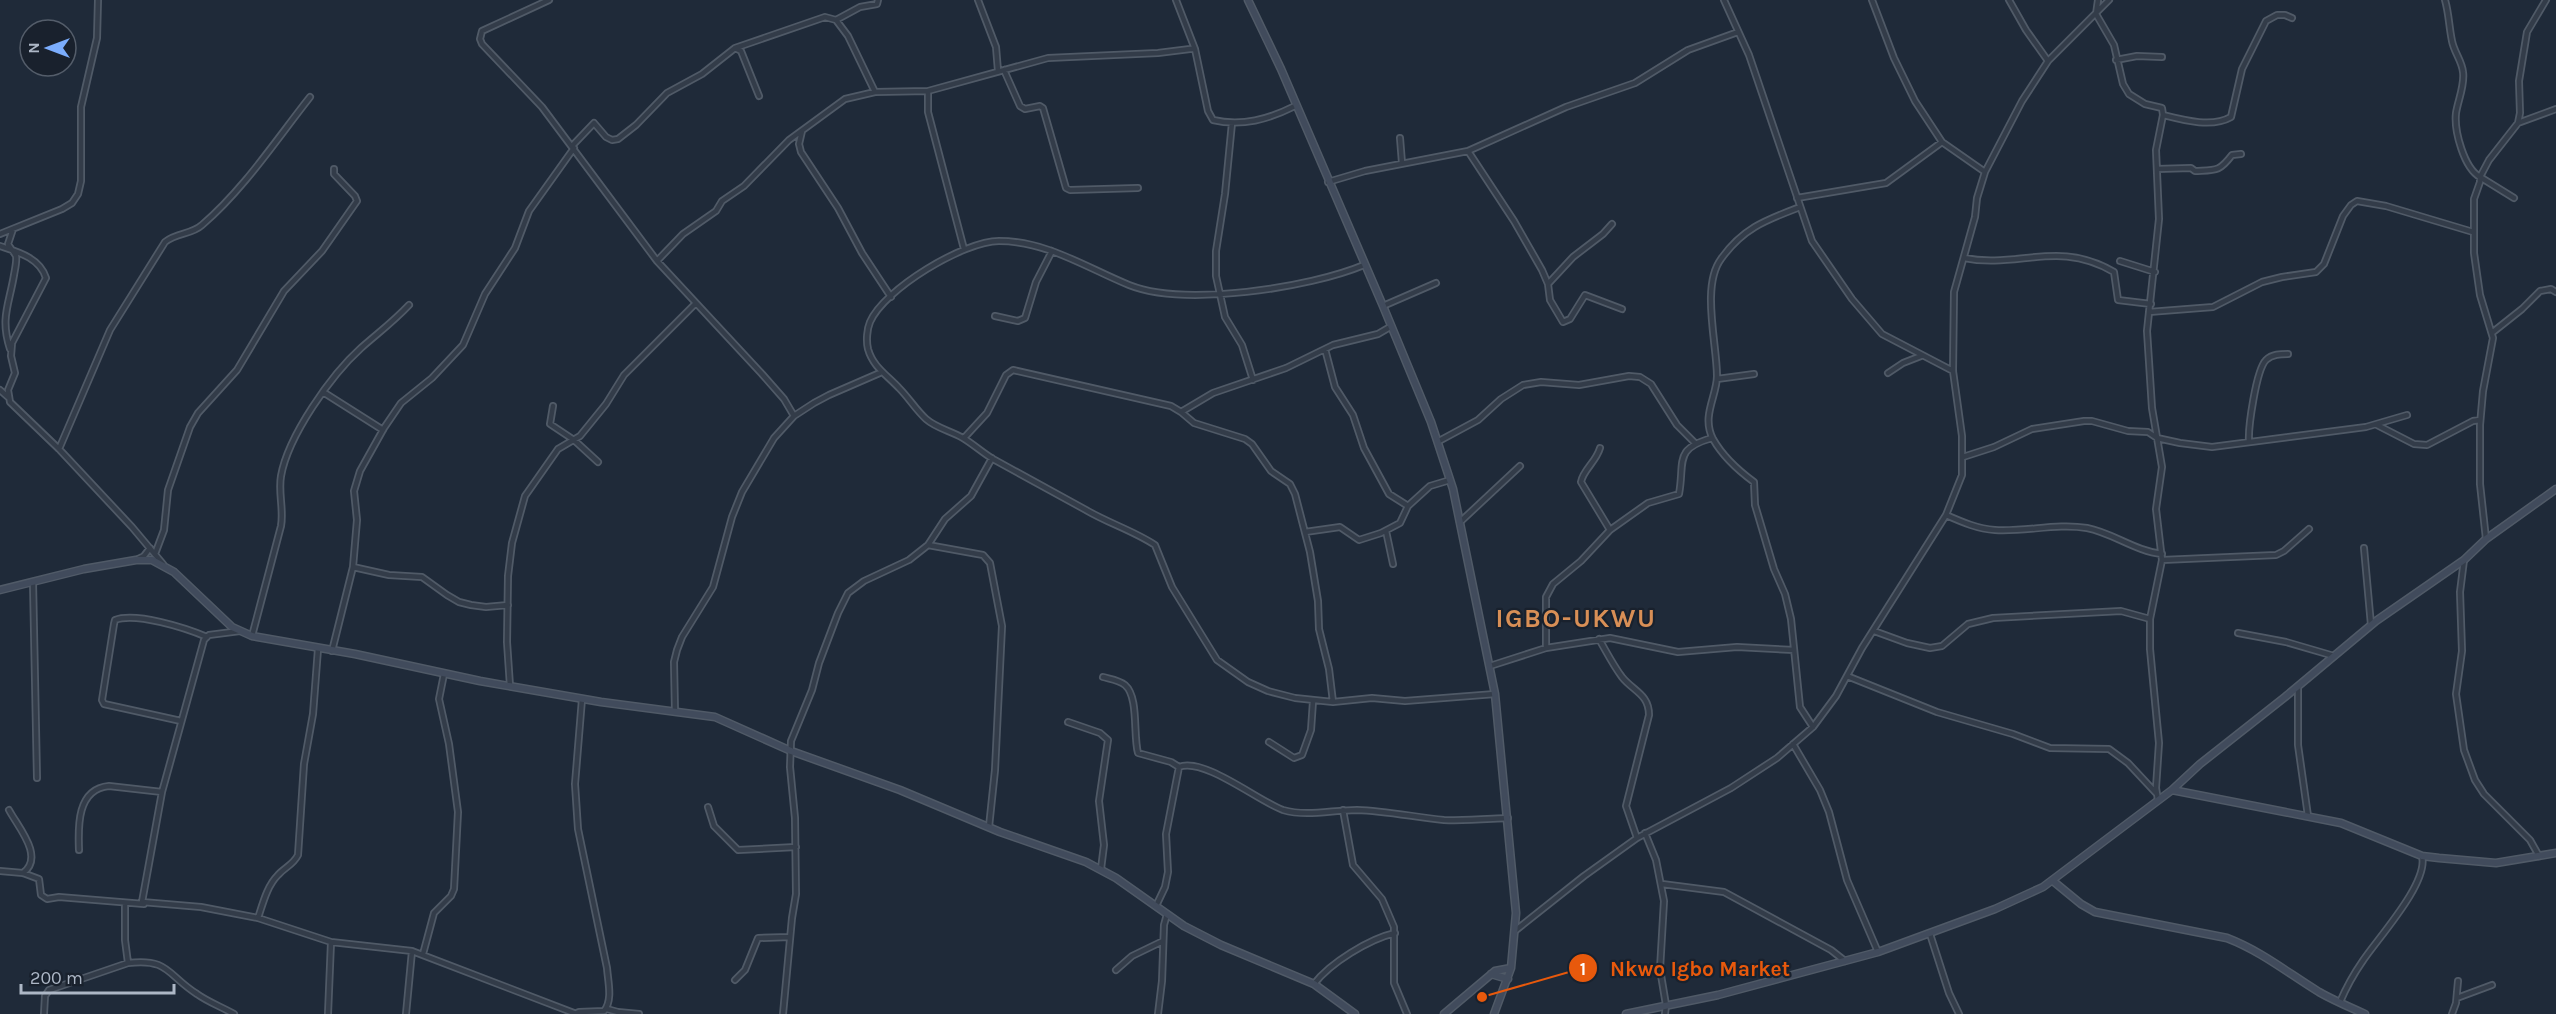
<svg xmlns="http://www.w3.org/2000/svg" width="2556" height="1014" viewBox="0 0 2556 1014" font-family="Karla,sans-serif">
<style>
.lines{fill:none;stroke-linecap:round;stroke-linejoin:round}
.street-casing{stroke:#505a67;stroke-width:8}
.secondary-casing{stroke:#505a67;stroke-width:9}
.street{stroke:#333c49;stroke-width:4.5}
.secondary{stroke:#414b5c;stroke-width:6}
.labels{text-anchor:middle;dominant-baseline:central;stroke-width:4.5;stroke-linejoin:round;paint-order:stroke}
.district-label{font-size:26px;font-weight:bold;letter-spacing:1.5px;fill:#d88f56;stroke:#19212d}
.leader{fill:none;stroke:#e8590c;stroke-width:2}
.callout-dot{fill:#e8590c;stroke:#19212d;stroke-width:2}
.mark-label{font-size:18px;text-anchor:middle;font-weight:bold;fill:#fff}
.callout-label{font-size:21px;text-anchor:middle;font-weight:bold;fill:#e8590c;stroke:#19212d;stroke-width:4.5;stroke-linejoin:round;paint-order:stroke}
</style>
<rect width="100%" height="100%" fill="#1f2a39"/>
<g class="lines">
<defs>
<path id="street" d="M 549,0 L 482,31 L 480,39 L 482,44 L 542,107 L 657,261 L 762,374 L 784,399 L 794,416
M 978,0 L 996,47 L 998,71
M 1176,0 L 1195,49
M 1724,0 L 1749,55 L 1812,241 L 1852,299 L 1882,334 L 1953,371
M 1872,0 L 1894,58 L 1915,101 L 1942,142 L 1985,172
M 2009,0 L 2026,30 L 2048,61
M 2098,0 L 2096,14 L 2114,45 L 2123,84 L 2129,94 L 2145,104 L 2162,108 L 2163,115 C 2183,120 2212,128 2231,117 L 2242,69 L 2266,21 L 2277,15 L 2285,15 L 2292,18
M 2445,0 C 2449,14 2449,27 2452,41 C 2454,52 2462,61 2463,72 C 2465,85 2458,100 2456,113 C 2454,131 2464,168 2480,177 L 2480,182 L 2474,199 L 2474,253 L 2480,295 L 2493,338 L 2483,391 L 2480,425 L 2480,484 L 2486,539
M 735,48 L 825,17 L 836,20
M 2116,60 L 2137,56 L 2162,57
M 1004,70 L 1020,106 L 1025,109 L 1040,106 L 1043,108 L 1066,188 L 1070,190 L 1138,188
M 928,91 L 928,112 L 964,249
M 875,92 L 848,36 L 836,20 L 860,7 L 877,4 L 878,0
M 1232,123 L 1225,194 L 1216,251 L 1216,276 L 1225,317 L 1242,345 L 1253,380
M 2518,123 L 2556,109
M 802,131 L 799,144 L 801,152 L 838,208 L 862,253 L 891,297
M 1400,138 L 1402,163
M 572,146 L 594,123 L 606,137 L 612,140 L 618,139 L 636,125 L 667,93 L 702,74 L 735,48 L 741,51 L 759,96
M 1468,151 L 1566,107 L 1635,83 L 1688,50 L 1738,32
M 2157,169 L 2191,168 L 2195,171 C 2216,170 2219,172 2232,155 L 2241,154
M 1328,182 L 1365,171 L 1468,151 L 1514,221 L 1542,270 L 1548,284 L 1550,300 L 1563,322 L 1570,319 L 1585,295 L 1622,309
M 1797,198 L 1886,183 L 1942,142
M 2514,198 L 2480,177 L 2489,160 L 2518,123 L 2520,113 L 2519,81 L 2527,32 L 2546,0
M 1800,207 C 1766,220 1743,228 1721,259 C 1701,286 1717,344 1717,376 C 1717,396 1701,416 1713,439 C 1722,455 1739,471 1754,482 L 1755,505 L 1774,569 L 1785,594 L 1791,619 L 1800,707 L 1813,727
M 0,234 L 62,209 L 72,203 L 78,194 L 81,181 L 81,107 L 97,38 L 98,0
M 0,246 C 18,252 40,258 46,278 L 12,343 L 11,356 L 15,373 L 8,390 L 10,402 L 59,449 L 132,527 L 163,564
M 1964,258 C 2018,269 2058,239 2114,272 L 2118,300 L 2151,304
M 657,261 L 683,234 L 716,211 L 722,201 L 744,186 L 789,140 L 845,99 L 875,92 L 928,91 L 1048,58 L 1158,53 L 1190,49 L 1195,49 L 1208,111 L 1213,120 C 1242,127 1269,119 1295,106
M 2120,261 L 2155,272
M 1364,265 C 1309,288 1184,307 1129,285 C 1087,268 1047,241 999,241 C 964,241 884,289 870,322 C 867,329 866,341 868,349 C 873,367 887,375 899,388 C 909,398 916,410 926,419 C 936,428 951,431 963,438 C 973,444 983,453 993,459 C 1024,476 1055,493 1086,510 C 1108,523 1134,531 1155,545 L 1172,587 L 1217,660 L 1248,682 L 1268,691 L 1295,698 L 1333,702 L 1372,698 L 1405,701 L 1495,694
M 1548,284 L 1573,257 L 1603,234 L 1612,224
M 1383,306 L 1436,283
M 2149,312 L 2213,307 L 2262,282 L 2282,277 L 2316,272 L 2324,264 L 2343,216 L 2351,205 L 2357,201 L 2386,206 L 2473,232
M 995,316 L 1018,321 L 1025,318 L 1036,282 L 1052,251
M 2493,332 L 2522,309 L 2540,291 L 2551,289 L 2556,292
M 10,349 C 0,318 9,305 14,275 C 15,269 17,261 16,256 C 14,252 10,248 8,244 L 13,229
M 1325,349 L 1335,387 L 1353,415 L 1364,448 L 1389,494 L 1408,506
M 1888,373 L 1903,363 L 1921,356
M 1717,379 L 1754,374
M 0,390 L 8,397
M 323,392 L 383,430
M 553,406 L 550,424 L 574,440 L 598,462
M 1181,412 L 1194,423 L 1245,439 L 1252,444 L 1271,471 L 1290,484 L 1295,494 L 1310,552 L 1318,601 L 1319,629 L 1329,669 L 1333,702
M 2377,425 L 2414,444 L 2427,445 L 2473,421 L 2480,420
M 964,438 L 987,413 L 1006,375 L 1013,370 L 1171,406 L 1181,412 L 1213,393 L 1286,368 L 1333,345 L 1378,334 L 1390,327
M 1439,441 L 1478,420 L 1501,399 L 1523,385 L 1541,382 L 1579,385 L 1629,376 L 1640,377 L 1651,384 L 1677,425 L 1695,443
M 2249,442 C 2248,428 2256,370 2266,360 C 2272,354 2281,354 2288,354
M 1600,448 C 1596,462 1583,470 1581,482 L 1610,530
M 59,449 L 110,330 L 165,242 C 177,232 191,235 202,225 C 244,189 276,140 310,97
M 1963,457 L 1994,447 L 2032,429 L 2084,421 L 2092,421 L 2128,431 L 2148,432 L 2157,438 L 2180,443 L 2212,447 L 2366,427 L 2407,415
M 1946,515 C 1962,522 1978,529 1995,530 C 2025,532 2057,523 2087,528 C 2113,533 2135,551 2162,554
M 1460,522 L 1520,466
M 1386,531 L 1393,564
M 1305,532 L 1340,527 L 1359,540 L 1381,533 L 1400,523 L 1408,506 L 1430,486 L 1450,480
M 928,545 L 983,555 L 990,563 L 1002,626 L 995,770 L 989,827
M 2364,548 L 2371,625
M 155,554 L 164,530 L 168,490 L 190,427 L 198,413 L 237,370 L 284,291 L 322,251 L 357,201 L 355,196 L 334,174 L 334,169
M 138,559 L 144,556 L 150,548
M 2162,560 L 2276,555 L 2284,551 L 2309,529
M 2464,560 L 2460,592 L 2462,651 L 2456,694 L 2464,750 L 2475,780 L 2484,794 L 2530,840 L 2539,856
M 353,567 L 389,575 L 422,577 L 447,595 L 459,602 L 471,605 L 486,607 L 508,605
M 33,582 L 37,778
M 240,631 L 209,635 L 204,640 L 162,792 L 142,902 L 201,907 L 258,918 L 331,942 L 412,951 L 574,1013
M 1874,631 L 1907,643 L 1930,648 L 1942,646 L 1968,624 L 1993,618 L 2121,611 L 2150,619
M 2238,633 L 2286,642 L 2334,656
M 252,636 L 281,526 C 284,509 278,493 281,476 C 288,436 331,375 361,348 C 378,333 393,322 409,305
M 1599,639 C 1606,651 1613,665 1622,677 C 1633,691 1649,694 1649,715 L 1626,806 L 1637,838
M 1546,648 L 1546,597 L 1553,584 L 1581,561 L 1610,530 L 1648,503 L 1679,494 C 1685,462 1673,449 1712,438
M 332,651 L 353,567 L 357,520 L 354,491 L 360,471 L 384,428 L 401,403 L 432,378 L 463,345 L 485,294 L 515,248 L 529,211 L 574,148
M 1490,666 L 1546,648 L 1610,638 L 1678,652 L 1737,647 L 1794,650
M 1847,676 L 1937,712 L 2013,734 L 2050,748 L 2109,749 L 2128,763 L 2156,793
M 1103,677 C 1110,679 1119,680 1125,685 C 1139,697 1133,735 1138,753 L 1171,762 L 1179,767 C 1204,757 1258,801 1283,810 C 1307,817 1332,810 1357,810 C 1386,811 1414,817 1444,820 C 1465,821 1487,819 1508,818
M 510,686 L 507,642 L 508,576 L 512,543 L 525,496 L 558,449 L 580,436 L 606,404 L 624,375 L 696,303
M 2298,687 L 2298,745 L 2308,816
M 675,712 L 674,662 L 677,650 L 682,637 L 713,587 L 732,517 L 742,492 L 774,438 L 794,416 L 814,403 L 829,395 L 882,372
M 181,721 L 104,704 L 102,700 L 114,624 L 115,620 C 136,612 186,628 207,637
M 1068,722 L 1100,733 L 1108,740 L 1099,801 L 1104,845 L 1101,869
M 1269,742 L 1294,758 L 1302,755 L 1311,730 L 1313,701
M 1793,744 L 1820,790 L 1829,812 L 1847,880 L 1878,952
M 2158,800 L 2156,788 L 2159,743 L 2150,649 L 2150,619 L 2162,560 L 2156,509 L 2162,467 L 2152,408 L 2147,331 L 2159,219 L 2156,150 L 2163,115
M 708,807 L 714,826 L 738,850 L 796,847
M 9,810 C 18,827 45,857 23,873
M 1343,810 L 1353,865 L 1382,899 L 1394,927 L 1394,983 L 1407,1014
M 1645,833 L 1656,860 L 1664,901 L 1660,969 L 1666,1005 L 1665,1014
M 79,850 C 78,826 77,789 109,786 L 162,792
M 0,871 L 23,873 L 39,879 L 41,895 L 47,899 L 59,897 L 144,904
M 1662,884 L 1724,892 L 1831,950 L 1845,961
M 125,904 L 125,940 L 128,963
M 1156,906 L 1165,887 L 1168,872 L 1166,834 L 1179,767
M 258,918 C 263,903 267,886 278,875 C 285,867 293,865 298,855 L 304,764 L 313,714 L 318,649
M 1516,930 L 1584,876 L 1637,838 L 1731,788 L 1777,758 L 1813,727 L 1836,696 L 1862,648 L 1946,515 L 1962,475 L 1962,436 L 1953,371 L 1954,292 L 1975,217 L 1977,198 L 1985,172 L 2022,101 L 2048,61 L 2109,0
M 1930,934 L 1949,993 L 1959,1014
M 423,954 L 434,913 L 451,896 L 454,889 L 458,812 L 449,744 L 439,699 L 444,674
M 1116,970 L 1132,956 L 1163,941
M 735,980 L 745,970 L 758,938 L 790,937
M 1314,984 C 1330,963 1369,939 1395,933
M 2457,998 L 2492,985
M 2340,1002 C 2346,988 2353,975 2362,962 C 2377,939 2429,883 2422,856
M 607,1009 L 618,1012 L 639,1014
M 44,1014 L 45,996 L 49,990 L 128,963 C 169,958 167,975 197,994 C 208,1002 222,1007 234,1014
M 328,1014 L 331,942
M 406,1014 L 412,951
M 574,1014 L 579,1012 L 604,1011 C 613,1000 608,982 607,968 L 578,829 L 575,784 L 582,699
M 783,1014 L 792,918 L 796,894 L 795,818 L 790,767 L 791,741 L 812,690 L 819,663 L 838,613 L 848,593 L 864,581 L 909,560 L 928,545 L 945,519 L 971,496 L 992,458
M 1158,1014 L 1162,981 L 1164,925 L 1167,914
M 2452,1014 L 2456,1003 L 2458,981"/>
<path id="secondary" d="M 1248,0 L 1281,69 L 1383,306 L 1431,422 L 1453,489 L 1495,694 L 1516,913 L 1511,968 L 1494,1014
M 0,590 L 84,569 L 136,560 L 152,560 L 174,572 L 232,627 L 252,636 L 355,654 L 480,681 L 601,702 L 715,717 L 791,751 L 900,790 L 1000,832 L 1086,862 L 1116,878 L 1184,926 L 1221,945 L 1314,984 L 1355,1014
M 2172,790 L 2341,823 L 2422,856 L 2439,858 L 2496,863 L 2556,853
M 2053,881 L 2081,904 L 2095,912 L 2227,938 C 2261,951 2288,973 2319,992 C 2333,1000 2349,1007 2365,1014
M 1491,974 L 1508,979
M 1444,1014 L 1495,971 L 1511,968
M 1626,1014 L 1718,995 L 1878,952 L 1995,909 L 2043,887 L 2172,790 L 2200,764 L 2285,697 L 2376,621 L 2464,560 L 2486,539 L 2556,489"/>
</defs>
<use href="#street" class="street-casing"/>
<use href="#secondary" class="secondary-casing"/>
<use href="#street" class="street"/>
<use href="#secondary" class="secondary"/>
</g>
<g class="labels">
<g class="district-label">
<text x="1576" y="618">IGBO-UKWU</text>
</g>
</g>
<path class="leader" d="M1482 997L1583 968"/>
<g class="callout-dot">
<circle cx="1482" cy="997" r="6"/>
<circle cx="1583" cy="968" r="15"/>
</g>
<g class="mark-label">
<text x="1583" y="975">1</text>
</g>
<g class="callout-label">
<text x="1700" y="976">Nkwo Igbo Market</text>
</g>
<g transform="translate(48 48) rotate(270)"><circle r="28" fill="#19212d" stroke="#545d6a" stroke-width="1.5"/>
<path d="M0-4.5L10 22L0 15L-10 22Z" fill="#7badfd"/>
<text y="-9" font-size="16" font-weight="bold" text-anchor="middle" fill="#adb7c6">N</text>
</g>
<path d="M21 984v9h153v-9" fill="none" stroke="#adb7c6" stroke-width="3"/>
<text x="30" y="984" font-size="18" fill="#adb7c6" stroke="#19212d" stroke-width="4.5" paint-order="stroke">200 m</text>
</svg>
